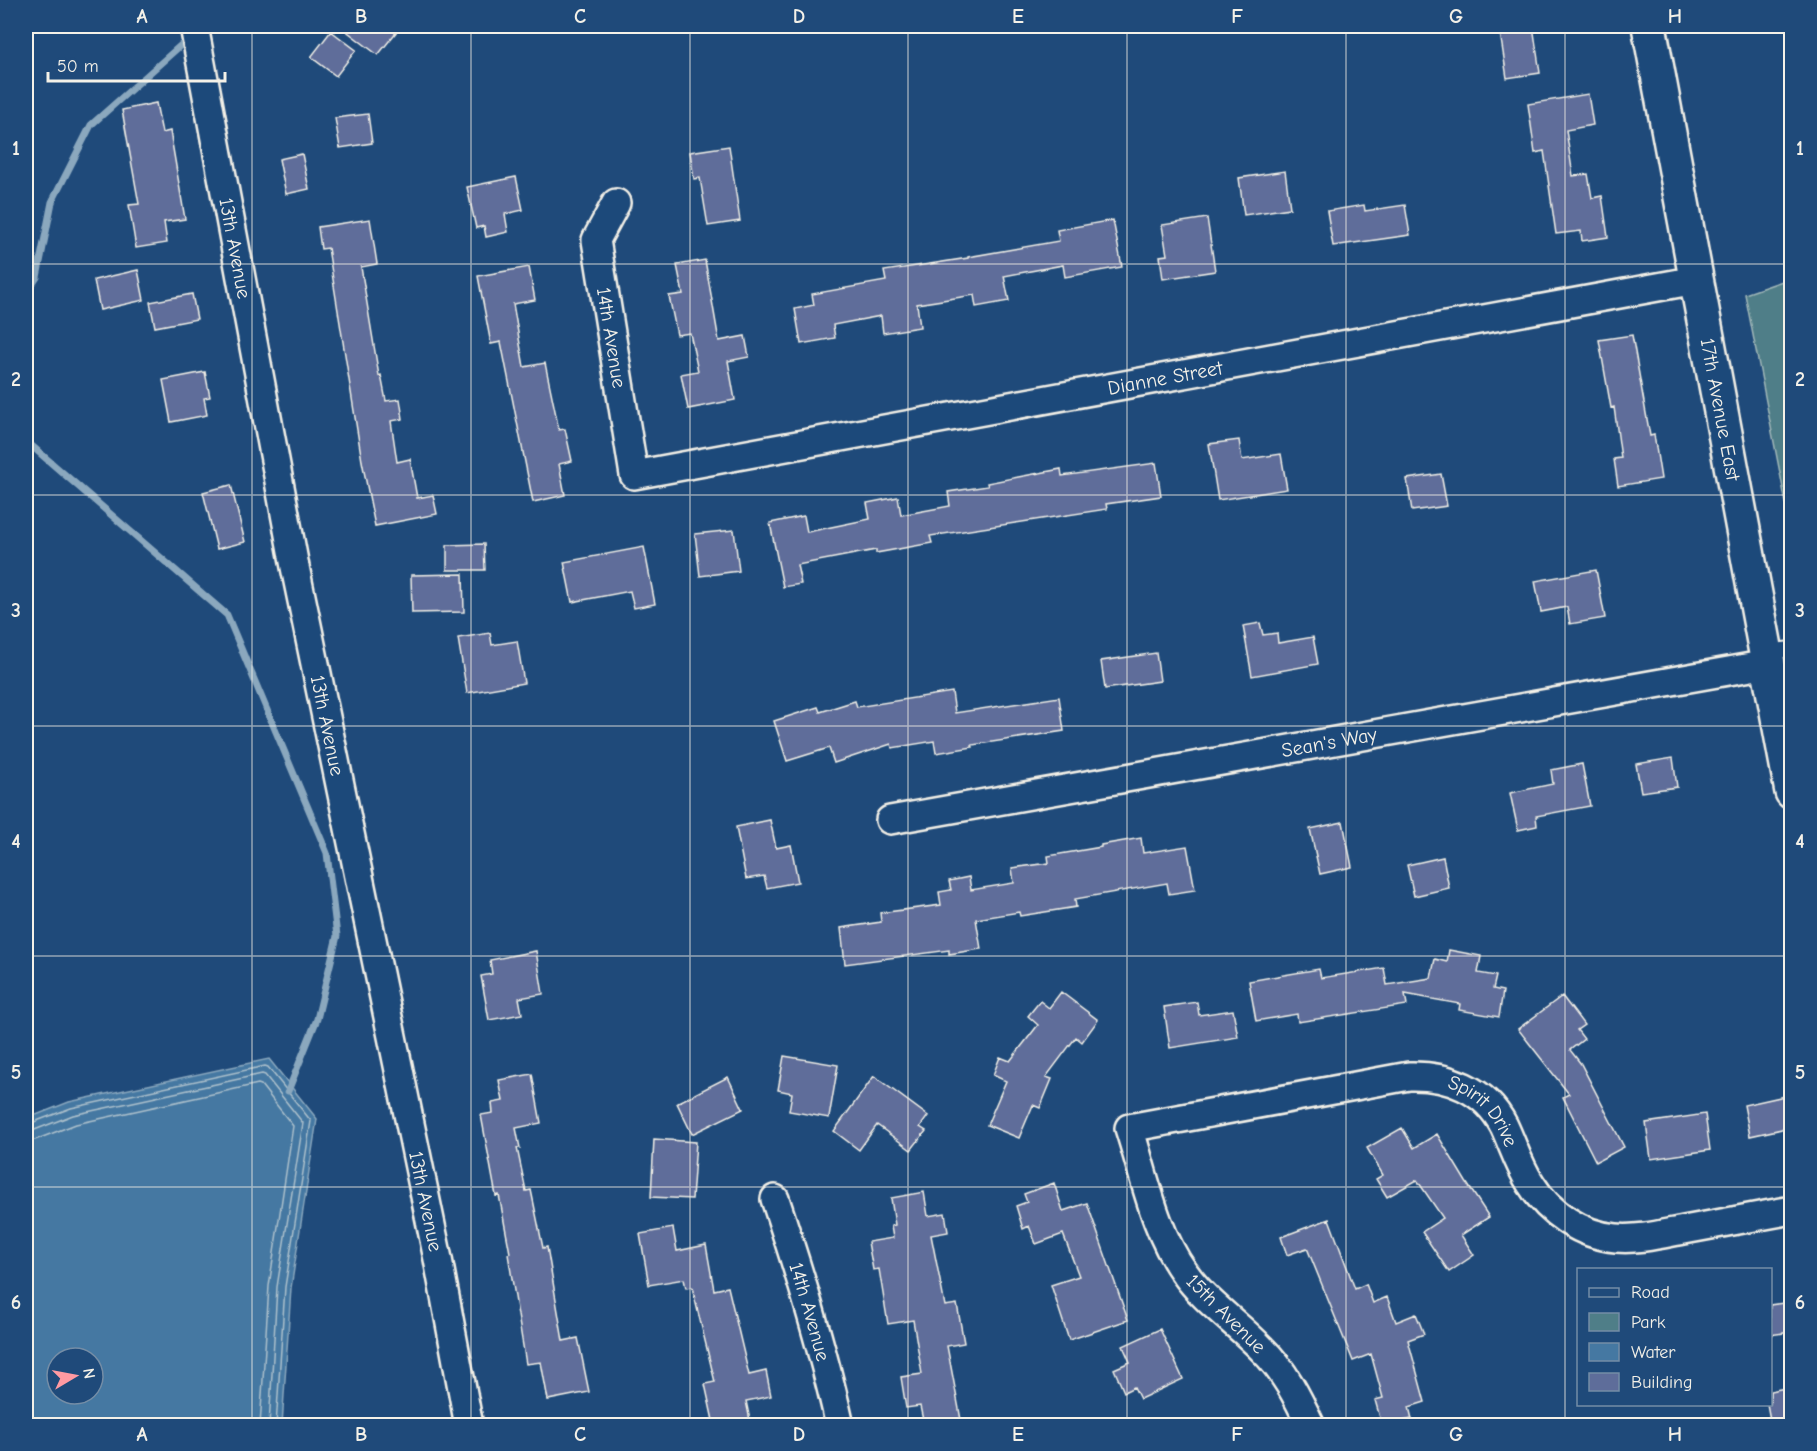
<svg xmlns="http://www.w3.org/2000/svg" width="1817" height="1451" viewBox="0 0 1817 1451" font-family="'Comic Neue',sans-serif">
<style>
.green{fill:#4f7e88;stroke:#a2b8b8;stroke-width:1.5}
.water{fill:#4578a2;stroke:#8ba8be;stroke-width:1.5;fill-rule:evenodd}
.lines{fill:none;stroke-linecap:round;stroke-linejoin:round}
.shore{stroke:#aec1cc;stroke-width:1.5}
.stream{stroke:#8ba8be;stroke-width:7}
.building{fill:#5e6d9a;stroke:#f4f1e8;stroke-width:1.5}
.service-casing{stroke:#f4f1e8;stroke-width:18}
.minor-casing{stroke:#f4f1e8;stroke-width:32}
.tertiary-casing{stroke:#f4f1e8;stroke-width:38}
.service{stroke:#1f4a7a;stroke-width:14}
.minor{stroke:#1f4a7a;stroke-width:27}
.tertiary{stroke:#1f4a7a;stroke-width:33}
.grid{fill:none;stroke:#f4f1e8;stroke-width:1.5;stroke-opacity:0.55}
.labels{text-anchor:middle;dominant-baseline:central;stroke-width:5;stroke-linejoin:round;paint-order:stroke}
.street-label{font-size:20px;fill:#f4f1e8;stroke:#1f4a7a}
.neatline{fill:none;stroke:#f4f1e8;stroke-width:2}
.grid-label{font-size:20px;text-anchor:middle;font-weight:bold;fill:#f4f1e8}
</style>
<rect width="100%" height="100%" fill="#1f4a7a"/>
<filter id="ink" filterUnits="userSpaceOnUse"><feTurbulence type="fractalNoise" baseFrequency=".0167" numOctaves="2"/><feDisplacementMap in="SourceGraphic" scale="12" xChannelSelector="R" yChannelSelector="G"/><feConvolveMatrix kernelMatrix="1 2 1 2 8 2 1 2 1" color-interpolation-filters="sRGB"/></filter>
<g filter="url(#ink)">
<path class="green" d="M 1791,278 L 1792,278 L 1791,529 L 1745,294 Z"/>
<path class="water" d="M 269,1059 L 317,1119 L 291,1288 L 282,1425 L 26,1425 L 26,1119 L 69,1102 ZM 57,1358 L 93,1358 L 93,1394 L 57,1394 Z"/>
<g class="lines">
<path class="shore" d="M 26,1125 L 71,1108 L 265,1066 L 268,1067 L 311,1121 L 285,1287 L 276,1426
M 26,1132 L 32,1131 L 73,1115 L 262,1074 L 265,1075 L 303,1123 L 277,1287 L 269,1426
M 26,1141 L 35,1140 L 76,1124 L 258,1084 L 261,1085 L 293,1126 L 269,1286 L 260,1426"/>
<path class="stream" d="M 26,294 L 37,277 L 52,202 L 91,125 L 190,37
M 26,441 L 227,615 L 327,853 L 337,936 L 317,1019 L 288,1091"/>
</g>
<path class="building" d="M 340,26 L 401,26 L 378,55 Z
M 1499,26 L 1533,26 L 1540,73 L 1507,78 Z
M 331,31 L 356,50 L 336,76 L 311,57 Z
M 1588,94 L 1593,125 L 1566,130 L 1573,176 L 1588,174 L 1592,198 L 1602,196 L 1608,237 L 1582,241 L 1581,231 L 1556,234 L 1544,151 L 1535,153 L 1528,104 Z
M 156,103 L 162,133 L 170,131 L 185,219 L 164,222 L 167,243 L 136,248 L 129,205 L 139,204 L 122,110 Z
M 368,114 L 372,143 L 340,148 L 335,118 Z
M 729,146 L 740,221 L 708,226 L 700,178 L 694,179 L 690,152 Z
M 302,154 L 309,189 L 286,194 L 279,159 Z
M 1285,171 L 1290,208 L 1244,215 L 1239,178 Z
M 516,177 L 523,210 L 505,214 L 508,232 L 486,237 L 484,226 L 476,228 L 467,187 Z
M 1364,205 L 1365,211 L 1405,205 L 1410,235 L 1333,246 L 1327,211 Z
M 1207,218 L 1215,271 L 1163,279 L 1160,256 L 1167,255 L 1162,225 Z
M 370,219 L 377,264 L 361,267 L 379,376 L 381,375 L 386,401 L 400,399 L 403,419 L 391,421 L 397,462 L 410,459 L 417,498 L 433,495 L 437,514 L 375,526 L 362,461 L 328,248 L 321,249 L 318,227 Z
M 1113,220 L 1122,267 L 1065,277 L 1063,265 L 1004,276 L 1009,301 L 976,307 L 974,295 L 917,304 L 920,327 L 883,333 L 881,316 L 833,325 L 835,338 L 801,344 L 795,309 L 814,305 L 812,294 L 886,281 L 884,271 L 968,258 L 968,257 L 1059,241 L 1057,230 Z
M 705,260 L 719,341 L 745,336 L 749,357 L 728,361 L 735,400 L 688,409 L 681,374 L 698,371 L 690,333 L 677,335 L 669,296 L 683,294 L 677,265 Z
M 529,267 L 535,300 L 513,304 L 524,367 L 545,363 L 559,430 L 565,429 L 572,461 L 559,464 L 565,495 L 533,502 L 501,342 L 491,344 L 478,276 Z
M 138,270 L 144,300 L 100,310 L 94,280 Z
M 192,294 L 197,319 L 155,327 L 150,302 Z
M 1632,335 L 1650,436 L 1654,435 L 1661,479 L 1618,486 L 1614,459 L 1621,458 L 1614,407 L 1611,408 L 1599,340 Z
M 205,372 L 210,397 L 204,398 L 207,415 L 171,422 L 163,380 Z
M 1239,440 L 1242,460 L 1281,454 L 1287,489 L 1218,500 L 1209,444 Z
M 1156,463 L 1161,496 L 1106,504 L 1107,509 L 930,536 L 932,543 L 876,553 L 876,550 L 797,565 L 801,584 L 783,587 L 770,523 L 804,516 L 807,532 L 870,519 L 867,503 L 898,497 L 901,515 L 950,506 L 948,492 L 988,486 L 987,483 L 1061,469 L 1062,476 Z
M 1441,474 L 1447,506 L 1412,511 L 1407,479 Z
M 231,485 L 245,542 L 217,549 L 203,492 Z
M 734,530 L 739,571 L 700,576 L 695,534 Z
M 484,544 L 485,570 L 447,570 L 447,545 Z
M 644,547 L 655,604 L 634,608 L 630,591 L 572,602 L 564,562 Z
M 1596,570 L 1605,618 L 1570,624 L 1567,607 L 1541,612 L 1535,581 Z
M 463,574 L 464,612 L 412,613 L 411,575 Z
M 1260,623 L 1263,635 L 1277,633 L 1278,643 L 1313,637 L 1318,664 L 1252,676 L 1243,626 Z
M 490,633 L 492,645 L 517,641 L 524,683 L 467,693 L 458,638 Z
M 1156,653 L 1160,681 L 1105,689 L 1101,661 Z
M 952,692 L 955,713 L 1059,697 L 1064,731 L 972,745 L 973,747 L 936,753 L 934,741 L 892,748 L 891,744 L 834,763 L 829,748 L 787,761 L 774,721 L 818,707 L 820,712 L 855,701 L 857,707 Z
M 1673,758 L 1677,787 L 1641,792 L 1636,764 Z
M 1582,764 L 1590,806 L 1536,816 L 1537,826 L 1518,830 L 1510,793 L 1553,784 L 1551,770 Z
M 770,820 L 776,848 L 791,845 L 798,882 L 767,888 L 764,876 L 746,879 L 736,827 Z
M 1343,822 L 1352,867 L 1320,874 L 1310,829 Z
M 1141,838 L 1143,853 L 1187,846 L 1195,890 L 1169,894 L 1167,883 L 1075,899 L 1076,907 L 1020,916 L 1019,912 L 976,919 L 981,949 L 949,954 L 949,950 L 845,964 L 841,928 L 881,922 L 880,913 L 941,905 L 939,892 L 951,890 L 949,881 L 969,877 L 971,890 L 1014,883 L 1012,868 L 1049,863 L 1048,856 L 1101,847 L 1101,845 Z
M 1443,857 L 1449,888 L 1414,896 L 1407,865 Z
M 1449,950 L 1481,956 L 1478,973 L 1496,976 L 1493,989 L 1503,991 L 1499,1017 L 1459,1010 L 1460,1004 L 1405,994 L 1407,1005 L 1298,1022 L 1297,1014 L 1256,1021 L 1249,981 L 1319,969 L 1321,978 L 1384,968 L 1387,985 L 1431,978 L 1435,959 L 1447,962 Z
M 536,951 L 543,994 L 519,998 L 522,1014 L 489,1020 L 481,976 L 492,974 L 490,960 Z
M 1061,992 L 1098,1020 L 1082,1042 L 1076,1037 L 1046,1077 L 1052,1079 L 1040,1108 L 1033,1105 L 1019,1138 L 987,1125 L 1006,1081 L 993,1075 L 1000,1057 L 1010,1061 L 1038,1025 L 1028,1016 L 1040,1001 L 1049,1008 Z
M 1562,996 L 1584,1025 L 1577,1030 L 1584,1039 L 1570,1050 L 1581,1064 L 1624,1147 L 1596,1162 L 1563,1097 L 1569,1094 L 1518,1029 Z
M 1197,1002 L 1199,1015 L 1233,1010 L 1238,1037 L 1170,1048 L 1164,1007 Z
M 784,1056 L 838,1065 L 829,1118 L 789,1111 L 792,1093 L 778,1090 Z
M 532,1074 L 541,1123 L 516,1128 L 520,1148 L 517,1148 L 526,1191 L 531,1190 L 543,1248 L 547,1247 L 563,1341 L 578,1338 L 589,1392 L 548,1400 L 541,1362 L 526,1364 L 508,1254 L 510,1253 L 499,1195 L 496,1196 L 481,1115 L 493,1113 L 492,1103 L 503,1101 L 499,1080 Z
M 874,1076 L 928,1116 L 920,1127 L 926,1131 L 911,1150 L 877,1125 L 859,1150 L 834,1131 Z
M 728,1077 L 743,1109 L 692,1134 L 677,1103 Z
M 1785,1096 L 1791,1127 L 1750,1136 L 1744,1105 Z
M 1705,1114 L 1710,1150 L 1651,1159 L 1646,1123 Z
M 1402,1128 L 1414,1148 L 1437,1134 L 1466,1182 L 1489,1217 L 1461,1235 L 1474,1255 L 1449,1272 L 1422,1232 L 1443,1218 L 1417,1180 L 1387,1197 L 1376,1179 L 1383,1175 L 1367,1148 Z
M 654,1139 L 696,1142 L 692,1199 L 651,1197 Z
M 1054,1183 L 1063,1211 L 1087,1203 L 1128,1320 L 1069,1340 L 1051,1285 L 1079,1276 L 1063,1234 L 1036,1244 L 1029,1226 L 1023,1229 L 1016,1206 L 1027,1202 L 1024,1194 Z
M 924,1192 L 928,1216 L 945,1213 L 948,1232 L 931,1235 L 945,1306 L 957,1304 L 964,1343 L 947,1346 L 962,1425 L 924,1425 L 920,1406 L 906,1408 L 901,1377 L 922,1374 L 913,1320 L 888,1324 L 879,1269 L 873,1270 L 868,1242 L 893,1238 L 891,1226 L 895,1225 L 891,1198 Z
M 1329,1219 L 1355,1289 L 1366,1284 L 1373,1303 L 1387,1297 L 1396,1322 L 1416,1314 L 1424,1334 L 1408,1340 L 1425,1402 L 1409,1407 L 1412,1419 L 1382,1425 L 1375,1400 L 1383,1398 L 1371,1354 L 1353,1361 L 1307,1248 L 1287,1255 L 1281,1237 Z
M 673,1228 L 677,1251 L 706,1245 L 714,1290 L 728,1287 L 749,1375 L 766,1371 L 771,1396 L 746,1401 L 751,1425 L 714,1425 L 705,1384 L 715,1382 L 692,1287 L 686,1288 L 684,1279 L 649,1285 L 640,1234 Z
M 1791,1302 L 1791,1332 L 1770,1335 L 1770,1305 Z
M 1160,1329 L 1183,1379 L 1140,1399 L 1134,1387 L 1124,1392 L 1114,1369 L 1130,1362 L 1123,1346 Z
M 1791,1387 L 1791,1425 L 1771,1425 L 1767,1404 L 1770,1404 L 1770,1391 Z"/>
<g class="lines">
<defs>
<path id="service" d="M 1765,652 L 1792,649"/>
<g id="minor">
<path id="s1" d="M 194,26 L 295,567 L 438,1259 L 469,1426"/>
<path id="s2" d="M 616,203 L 596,240 L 634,475 L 1696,280"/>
<path id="s3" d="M 890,820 L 1768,664"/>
<path id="s4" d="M 775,1199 C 800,1274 823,1349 840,1426"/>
<path id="s5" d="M 1311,1426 C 1298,1398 1284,1370 1262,1349 C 1237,1323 1205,1302 1184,1272 C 1154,1230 1145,1177 1129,1128 L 1409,1076 C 1448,1075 1485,1089 1504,1126 C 1513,1145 1519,1166 1531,1184 C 1549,1213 1581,1235 1616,1238 C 1639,1240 1662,1234 1684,1230 C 1720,1223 1756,1217 1792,1210"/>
</g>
<g id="tertiary">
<path id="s6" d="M 1649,26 L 1792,792"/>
</g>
</defs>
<use href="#service" class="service-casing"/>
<use href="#minor" class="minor-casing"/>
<use href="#tertiary" class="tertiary-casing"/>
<use href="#service" class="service"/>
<use href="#minor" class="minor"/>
<use href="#tertiary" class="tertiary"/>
</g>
</g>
<path class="grid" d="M 252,26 L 252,1426M 471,26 L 471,1426M 690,26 L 690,1426M 908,26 L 908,1426M 1127,26 L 1127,1426M 1346,26 L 1346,1426M 1565,26 L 1565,1426M 26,264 L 1792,264M 26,495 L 1792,495M 26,726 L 1792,726M 26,956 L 1792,956M 26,1187 L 1792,1187"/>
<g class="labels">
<g class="street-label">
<text stroke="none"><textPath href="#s1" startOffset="226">13th Avenue</textPath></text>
<text stroke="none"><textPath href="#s2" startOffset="141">14th Avenue</textPath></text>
<text stroke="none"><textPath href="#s2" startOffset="820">Dianne Street</textPath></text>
<text stroke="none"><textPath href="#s6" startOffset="390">17th Avenue East</textPath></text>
<text stroke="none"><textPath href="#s1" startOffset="712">13th Avenue</textPath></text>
<text stroke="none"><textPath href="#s3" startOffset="446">Sean's Way</textPath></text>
<text stroke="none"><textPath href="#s5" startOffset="729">Spirit Drive</textPath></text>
<text stroke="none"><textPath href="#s1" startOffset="1198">13th Avenue</textPath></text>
<text stroke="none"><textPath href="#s4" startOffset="118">14th Avenue</textPath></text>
<text transform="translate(1226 1314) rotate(45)">15th Avenue</text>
</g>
</g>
<rect width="1817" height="1451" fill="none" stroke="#1f4a7a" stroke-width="66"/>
<rect x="1577" y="1268" width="195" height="138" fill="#1f4a7a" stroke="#748da6" stroke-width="1.5"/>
<rect x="1589" y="1288" width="30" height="9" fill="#1f4a7a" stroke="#748da6" stroke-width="1.5"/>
<text x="1631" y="1298" font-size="18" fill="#f4f1e8">Road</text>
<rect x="1589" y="1313" width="30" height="18" fill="#4f7e88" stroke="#748da6" stroke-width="1.5"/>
<text x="1631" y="1328" font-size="18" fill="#f4f1e8">Park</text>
<rect x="1589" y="1343" width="30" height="18" fill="#4578a2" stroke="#748da6" stroke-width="1.5"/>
<text x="1631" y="1358" font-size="18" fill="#f4f1e8">Water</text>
<rect x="1589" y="1373" width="30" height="18" fill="#5e6d9a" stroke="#748da6" stroke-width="1.5"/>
<text x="1631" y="1388" font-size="18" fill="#f4f1e8">Building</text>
<g transform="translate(75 1376) rotate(80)"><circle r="28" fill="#1f4a7a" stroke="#748da6" stroke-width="1.5"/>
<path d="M0-4.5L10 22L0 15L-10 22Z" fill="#ff9aa2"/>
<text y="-9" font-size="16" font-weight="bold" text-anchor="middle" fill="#f4f1e8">N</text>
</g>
<path d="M48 72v9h177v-9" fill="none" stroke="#f4f1e8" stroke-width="3"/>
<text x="57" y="72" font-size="18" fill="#f4f1e8" stroke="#1f4a7a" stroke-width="4.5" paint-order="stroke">50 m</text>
<rect x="33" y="33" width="1751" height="1385" class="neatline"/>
<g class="grid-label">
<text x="142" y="23">A</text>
<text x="361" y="23">B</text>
<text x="580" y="23">C</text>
<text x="799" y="23">D</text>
<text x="1018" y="23">E</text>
<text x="1237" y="23">F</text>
<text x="1456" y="23">G</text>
<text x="1675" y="23">H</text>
<text x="16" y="155">1</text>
<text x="1800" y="155">1</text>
<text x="16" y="386">2</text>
<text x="1800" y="386">2</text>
<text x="16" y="617">3</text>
<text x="1800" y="617">3</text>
<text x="16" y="848">4</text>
<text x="1800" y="848">4</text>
<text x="16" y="1079">5</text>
<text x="1800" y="1079">5</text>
<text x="16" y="1309">6</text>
<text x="1800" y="1309">6</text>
<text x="142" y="1441">A</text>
<text x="361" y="1441">B</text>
<text x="580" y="1441">C</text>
<text x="799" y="1441">D</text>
<text x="1018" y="1441">E</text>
<text x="1237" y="1441">F</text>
<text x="1456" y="1441">G</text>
<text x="1675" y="1441">H</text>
</g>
</svg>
